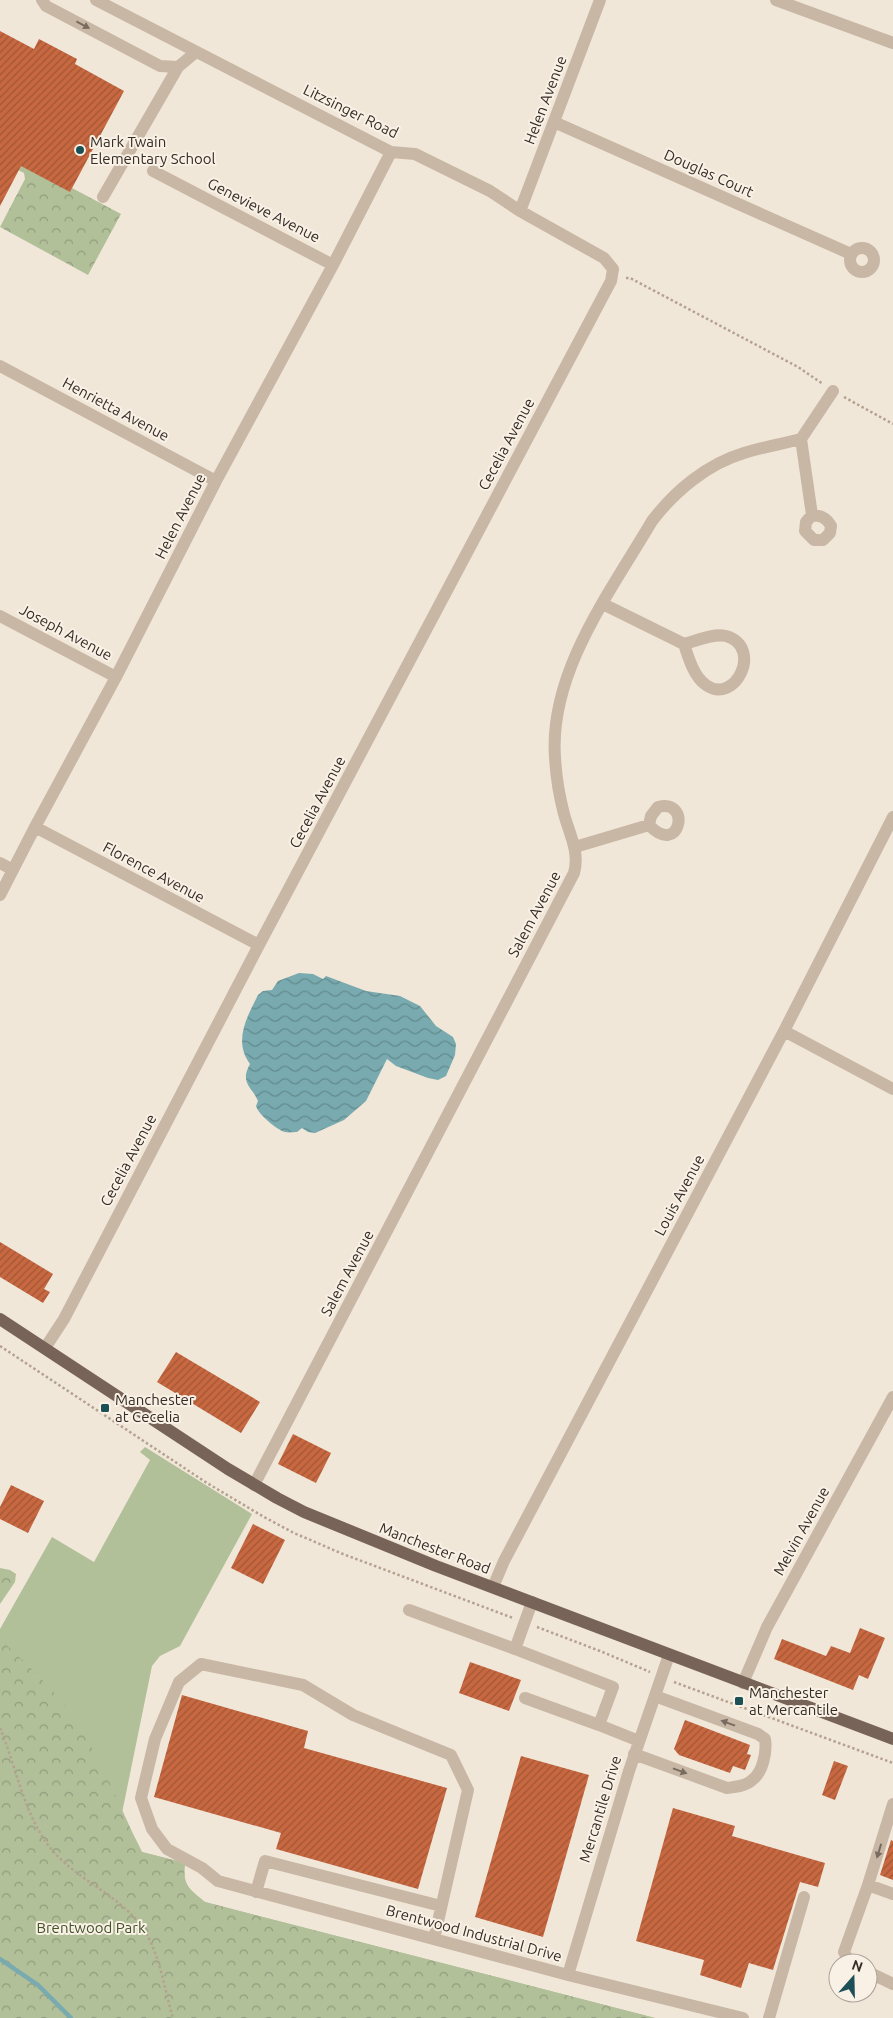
<svg xmlns="http://www.w3.org/2000/svg" width="893" height="2018" viewBox="0 0 893 2018" font-family="Ubuntu,sans-serif">
<style>
.green{fill:#b1c099}
.forest{fill:url(#forest-crowns)}
.water{fill:url(#water-waves)}
.lines{fill:none;stroke-linecap:round;stroke-linejoin:round}
.stream{stroke:#78aaaf;stroke-width:4.5}
.building{fill:url(#building-hatch)}
.path{stroke:#b5a18f;stroke-width:2.5;stroke-dasharray:2.5 2.5;stroke-linecap:butt}
.minor{stroke:#c9b7a5;stroke-width:12}
.major{stroke:#776357;stroke-width:12}
.oneway{fill:#786b5f}
.poi-dot{fill:#1c5057;stroke:#f9f1e5;stroke-width:2}
.labels{text-anchor:middle;dominant-baseline:central;stroke-width:4;stroke-linejoin:round;paint-order:stroke}
.street-label{font-size:15px;fill:#352c26;stroke:#f9f1e5}
.poi-label{font-size:15px;fill:#352c26;stroke:#f9f1e5;text-anchor:start}
.park-label{font-size:15px;fill:#42532a;stroke:#f9f1e5}
</style>
<defs>
<pattern id="forest-crowns" width="20" height="18" patternUnits="userSpaceOnUse" patternTransform="scale(1.25)"><rect width="20" height="18" fill="#b1c099"/><path d="M2 6a3 3 0 1 1 6 0M12 15a3 3 0 1 1 6 0" fill="none" stroke="#919c7d"/></pattern>
<pattern id="water-waves" width="16" height="10" patternUnits="userSpaceOnUse" patternTransform="scale(1.25)"><rect width="16" height="10" fill="#78aaaf"/><path d="M0 5q4-4 8 0t8 0" fill="none" stroke="#638b8e"/></pattern>
<pattern id="building-hatch" width="6" height="6" patternUnits="userSpaceOnUse" patternTransform="scale(1.25)"><rect width="6" height="6" fill="#c76841"/><path d="M-1 1l2-2M0 6l6-6M5 7l2-2" fill="none" stroke="#a25636"/></pattern>
</defs>
<rect width="100%" height="100%" fill="#f1e7d9"/>
<path class="green" d="M 145,1447 L 252,1514 L 180,1646 L 160,1656 L 152,1666 L 122,1813 L 142,1852 L 185,1863 C 182,1886 189,1889 205,1902 L 655,2018 L 178,2018 L 0,1718 L 0,1629 L 52,1537 L 94,1562 L 150,1460 L 140,1452 Z"/>
<path class="forest" d="M 32,143 L 70,192 L 72,188 L 121,214 L 88,275 L 0,227 L 25,179 L 24,173 L 18,170 Z
M 0,1568 L 10,1570 L 16,1574 L 15,1582 L 0,1604 Z
M 0,1639 C 27,1665 57,1691 77,1723 C 104,1763 120,1809 142,1852 L 185,1863 C 182,1885 189,1889 205,1902 L 655,2018 L 0,2018 Z"/>
<path class="water" d="M 299,973 L 313,974 L 323,979 L 326,976 L 366,991 L 400,996 L 420,1006 L 436,1026 L 453,1037 L 456,1044 L 455,1055 L 446,1076 L 438,1080 L 428,1078 L 396,1066 L 387,1059 L 366,1101 L 344,1120 L 315,1133 L 308,1132 L 302,1128 L 297,1132 C 294,1132 289,1133 285,1132 C 277,1130 258,1114 256,1106 L 258,1101 C 253,1088 239,1083 250,1064 C 233,1041 247,1017 258,995 L 263,991 L 272,990 L 278,981 Z"/>
<g class="lines">
<path class="stream" d="M 0,1959 L 38,1985 L 71,2018"/>
</g>
<path class="building" d="M 0,31 L 34,49 L 39,39 L 77,59 L 75,64 L 124,91 L 70,192 L 21,166 L 0,206 Z
M 0,1242 L 53,1274 L 44,1289 L 50,1292 L 43,1303 L 0,1277 Z
M 176,1352 L 260,1402 L 241,1433 L 157,1382 Z
M 293,1434 L 331,1453 L 316,1483 L 278,1464 Z
M 11,1485 L 44,1501 L 28,1533 L 0,1519 L 0,1507 Z
M 253,1524 L 285,1540 L 263,1584 L 231,1568 Z
M 860,1628 L 885,1638 L 868,1679 L 859,1675 L 853,1690 L 774,1659 L 782,1639 L 826,1656 L 831,1646 L 850,1653 Z
M 470,1662 L 521,1680 L 509,1711 L 459,1693 Z
M 182,1695 L 308,1731 L 304,1748 L 447,1788 L 418,1889 L 276,1849 L 281,1833 L 154,1797 Z
M 685,1720 L 750,1745 L 747,1754 L 751,1755 L 745,1770 L 733,1766 L 730,1773 L 679,1755 L 674,1749 Z
M 521,1756 L 589,1775 L 543,1937 L 475,1917 Z
M 834,1761 L 848,1766 L 835,1800 L 822,1795 Z
M 673,1808 L 735,1826 L 732,1836 L 825,1863 L 818,1887 L 800,1882 L 773,1970 L 749,1963 L 741,1988 L 700,1975 L 704,1960 L 636,1941 Z
M 891,1840 L 893,1841 L 893,1880 L 880,1875 Z"/>
<g class="lines">
<path class="path" d="M 626,278 L 630,278 L 798,367 L 823,384
M 844,397 L 893,424
M 0,1346 L 207,1483 L 264,1517 L 294,1533 L 343,1554 L 513,1618
M 537,1627 L 600,1651 L 650,1672
M 674,1682 L 893,1763
M 0,1728 C 16,1766 23,1811 48,1845 C 70,1874 104,1888 130,1913 C 159,1940 162,1982 173,2018"/>
<path class="minor" d="M 42,0 L 46,6 L 160,66 L 178,67 L 196,52
M 776,0 L 893,43
M 554,122 L 851,254
M 153,171 L 333,265
M 103,197 L 178,67
M 520,211 L 600,0
M850 260a12 12 0 1 1 24 0a12 12 0 1 1-24 0Z
M 0,366 L 216,481
M 801,439 L 812,515 C 821,516 826,517 831,526 L 830,533 L 823,540 L 814,540 L 805,531 L 806,522 L 812,515
M 603,604 L 684,644 C 696,641 713,633 726,636 C 764,647 735,706 706,685 C 694,677 688,657 684,644
M 0,616 L 116,677
M 35,827 L 259,945
M 575,847 L 649,825 C 680,858 692,798 658,807 L 651,816 L 649,825
M 0,863 L 13,870
M 0,895 L 35,827 L 116,677 L 216,481 L 333,265 L 391,152
M 784,1031 L 893,1089
M 45,1348 L 64,1319 L 259,945 L 611,281 L 613,269 L 604,258 L 520,211 L 490,191 L 415,154 L 391,152 L 96,0
M 254,1485 L 574,873 C 580,852 569,833 564,814 C 559,795 556,776 555,757 C 549,672 611,591 652,521 C 675,491 707,464 744,453 C 763,447 782,444 801,439 L 833,391
M 493,1587 L 504,1561 L 784,1031 L 893,817
M 532,1602 L 515,1649 L 613,1687 L 599,1725 L 639,1741
M 409,1610 L 515,1649
M 743,1683 L 767,1627 L 893,1397
M 525,1698 L 599,1725
M 634,1754 L 727,1788 C 735,1787 745,1786 751,1781 C 763,1773 767,1752 765,1739 L 758,1734 L 655,1696
M 868,1885 L 893,1894
M 256,1892 L 265,1861 L 441,1906
M 434,1939 L 468,1790 L 451,1755 L 353,1715 L 303,1685 L 201,1664 L 179,1682 L 155,1739 L 141,1798 L 152,1829 L 167,1849 L 202,1868 L 218,1881 L 568,1975 L 743,2018
M 850,1963 L 844,1952 L 868,1885 L 893,1804
M 868,1972 L 893,1984
M 568,1975 L 629,1771 L 669,1655
M 769,2018 L 804,1897"/>
<path class="major" d="M 0,1319 L 228,1469 L 277,1498 L 304,1512 L 436,1566 L 893,1739"/>
</g>
<defs><path id="oneway-solid" d="M-6-.8H1V-3.2L6.5 0L1 3.2V.8H-6Z" transform="scale(1.25)"/></defs>
<g class="oneway">
<use href="#oneway-solid" transform="translate(83 25) rotate(28)"/>
<use href="#oneway-solid" transform="translate(728 1723) rotate(-160)"/>
<use href="#oneway-solid" transform="translate(680 1771) rotate(20)"/>
<use href="#oneway-solid" transform="translate(879 1851) rotate(107)"/>
</g>
<g class="poi-dot">
<circle cx="80" cy="150" r="5"/>
<rect x="100" y="1403" width="10" height="10" rx="2.5"/>
<rect x="734" y="1696" width="10" height="10" rx="2.5"/>
</g>
<g class="labels">
<g class="street-label">
<text transform="translate(545 100) rotate(-69)">Helen Avenue</text>
<text transform="translate(351 111) rotate(26)">Litzsinger Road</text>
<text transform="translate(709 173) rotate(24)">Douglas Court</text>
<text transform="translate(264 210) rotate(27)">Genevieve Avenue</text>
<text transform="translate(116 409) rotate(28)">Henrietta Avenue</text>
<text transform="translate(506 444) rotate(-62)">Cecelia Avenue</text>
<text transform="translate(180 516) rotate(-63)">Helen Avenue</text>
<text transform="translate(66 632) rotate(28)">Joseph Avenue</text>
<text transform="translate(317 802) rotate(-62)">Cecelia Avenue</text>
<text transform="translate(154 872) rotate(28)">Florence Avenue</text>
<text transform="translate(534 914) rotate(-62)">Salem Avenue</text>
<text transform="translate(128 1160) rotate(-62)">Cecelia Avenue</text>
<text transform="translate(679 1195) rotate(-62)">Louis Avenue</text>
<text transform="translate(347 1273) rotate(-62)">Salem Avenue</text>
<text transform="translate(801 1531) rotate(-61)">Melvin Avenue</text>
<text transform="translate(435 1548) rotate(21)">Manchester Road</text>
<text transform="translate(600 1809) rotate(-73)">Mercantile Drive</text>
<text transform="translate(474 1933) rotate(15)">Brentwood Industrial Drive</text>
</g>
<g class="poi-label">
<text x="90" y="141">Mark Twain<tspan x="90" dy="17">Elementary School</tspan></text>
<text x="115" y="1399">Manchester<tspan x="115" dy="17">at Cecelia</tspan></text>
<text x="749" y="1692">Manchester<tspan x="749" dy="17">at Mercantile</tspan></text>
</g>
<g class="park-label">
<text x="91" y="1927">Brentwood Park</text>
</g>
</g>
<g transform="translate(853 1978) rotate(20)"><circle r="24" fill="#f9f1e5" stroke="#aba299"/>
<path d="M0-4L9 19L0 12L-9 19Z" fill="#1c5057"/>
<text y="-8" font-size="14" font-weight="bold" text-anchor="middle" fill="#352c26">N</text>
</g>
</svg>
